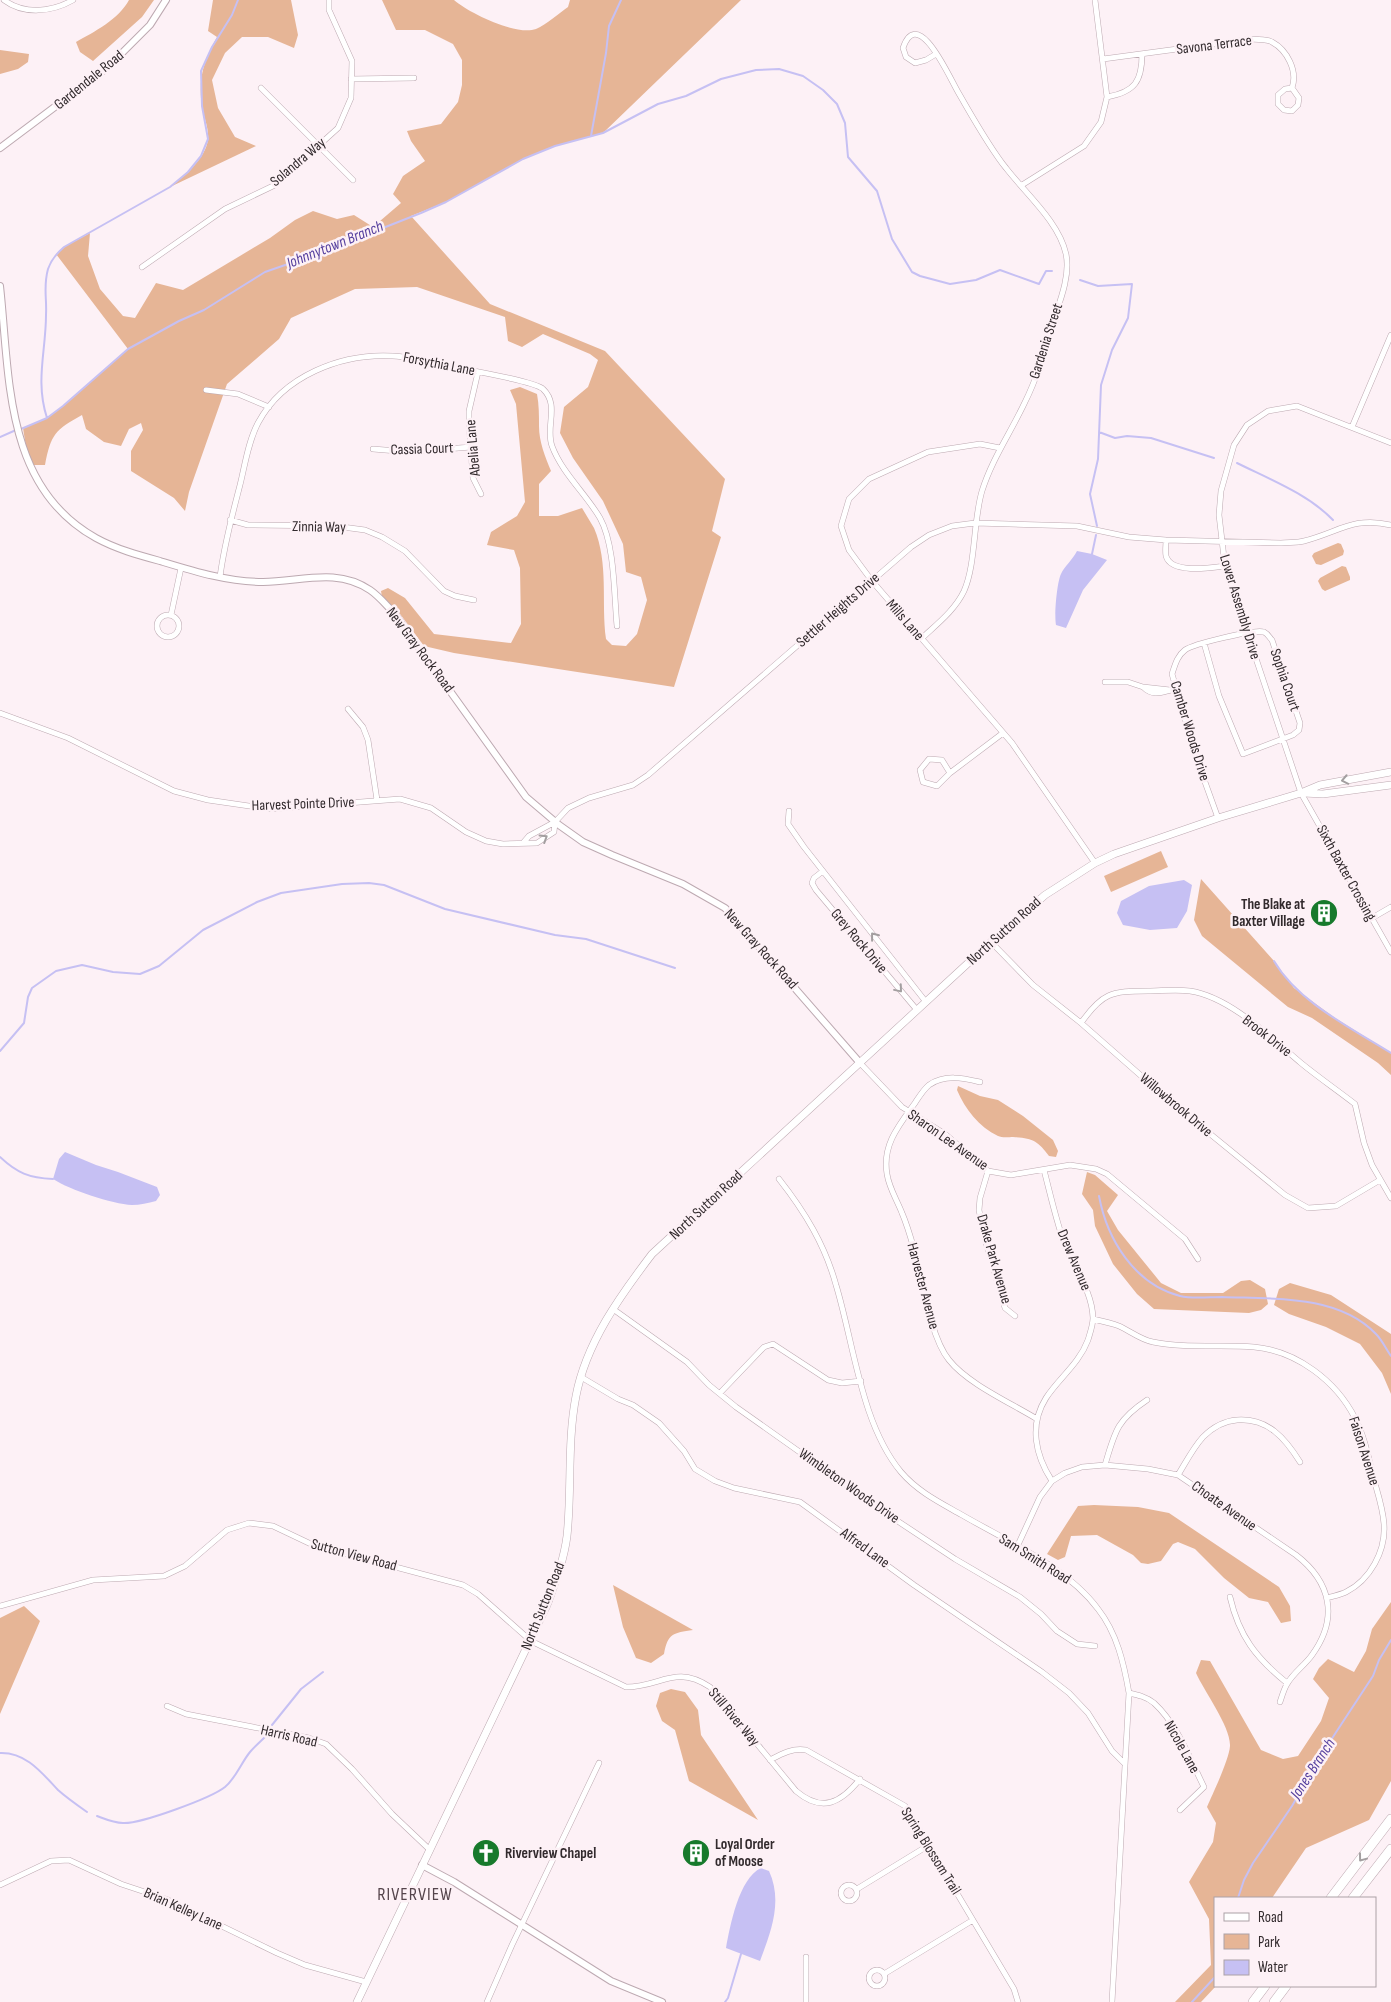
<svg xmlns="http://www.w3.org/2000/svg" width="1391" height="2002" viewBox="0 0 1391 2002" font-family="'Sofia Sans Condensed',sans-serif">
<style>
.green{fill:#e6b596}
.water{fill:#c6c0f3}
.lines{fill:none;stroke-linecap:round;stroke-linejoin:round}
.stream{stroke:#c6c0f3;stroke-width:2}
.minor-casing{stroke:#bda9b1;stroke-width:6}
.tertiary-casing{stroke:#bda9b1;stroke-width:8}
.secondary-casing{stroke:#bda9b1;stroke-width:8}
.motorway-casing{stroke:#bda9b1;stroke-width:10}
.minor{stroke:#fff;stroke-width:5}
.tertiary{stroke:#fff;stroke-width:6}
.secondary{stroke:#fff;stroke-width:7}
.motorway{stroke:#fff;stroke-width:9}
.oneway{stroke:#a39fa0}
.labels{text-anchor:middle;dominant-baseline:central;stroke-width:5;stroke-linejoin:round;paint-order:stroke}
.street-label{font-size:15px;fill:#322a2d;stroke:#fdf1f6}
.poi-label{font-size:15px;font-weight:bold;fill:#322a2d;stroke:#fdf1f6;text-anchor:start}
.water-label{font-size:16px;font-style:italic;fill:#543e9e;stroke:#fdf1f6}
.quarter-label{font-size:18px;letter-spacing:1px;fill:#55454c;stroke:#fdf1f6}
</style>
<rect width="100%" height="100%" fill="#fdf1f6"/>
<path class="green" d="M 129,0 L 154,0 L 142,17 L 93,61 L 80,52 L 76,42 C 94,32 119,19 129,0 Z
M 213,0 L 291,0 L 298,35 L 294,48 L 268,37 L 242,37 L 225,53 L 212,80 L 218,108 L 235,137 L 256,146 L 170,187 C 184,175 206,159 208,139 C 209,129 204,117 202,108 C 198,78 203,63 217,37 L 208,31 Z
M 382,0 L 454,0 C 469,13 516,36 536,29 C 547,24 558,14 568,7 L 570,0 L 741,0 L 603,133 L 555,146 L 523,159 L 446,202 L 411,216 L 490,304 L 605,351 L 725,479 L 712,531 L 721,537 L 674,687 L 454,653 L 424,646 L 400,614 L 382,597 L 381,591 L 388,588 L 405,598 L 434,634 L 511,643 L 521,624 L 520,568 L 514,550 L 487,545 L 491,532 L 517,516 L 525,502 L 516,404 L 510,390 L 520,387 L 537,394 C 539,405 539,415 539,426 C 539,442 545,456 551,471 L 539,484 L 539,516 L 558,516 L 582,508 C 586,515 590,521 594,528 C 609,563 601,603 606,639 L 612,645 L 626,646 L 637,634 L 647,600 L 641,577 L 626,572 L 623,544 L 603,501 L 573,458 L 560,433 L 564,407 L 588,387 L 598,360 L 590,354 L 543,334 L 522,347 L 508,341 L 505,317 L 417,287 L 355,289 L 291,318 L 279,339 L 227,384 L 189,492 L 185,511 L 174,498 L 131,471 L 131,451 L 143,430 L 141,423 L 129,429 L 121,446 L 104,442 L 86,429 L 82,415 C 55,430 51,434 45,465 L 33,465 L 26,447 L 23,428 L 47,418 L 63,406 L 128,349 L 56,254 L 64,247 L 90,233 L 88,256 L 100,289 L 123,316 L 135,318 L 156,283 L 183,290 L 270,238 L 295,220 L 313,211 L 337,219 L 354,215 L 373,227 L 401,203 L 393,194 L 403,176 L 425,161 L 411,141 L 407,131 L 441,124 L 458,102 L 462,85 L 462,60 L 453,44 L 425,30 L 396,30 Z
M 0,50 L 29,54 L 28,62 L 18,69 L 0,74 Z
M 1338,543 L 1341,544 L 1344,551 L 1343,555 L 1321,565 L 1316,564 L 1312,556 L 1314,553 Z
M 1342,566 L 1346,567 L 1350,577 L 1350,580 L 1325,591 L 1322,589 L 1318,581 L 1320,578 Z
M 1161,851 L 1168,867 L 1111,892 L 1104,876 Z
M 1201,879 L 1274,961 L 1294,988 L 1335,1018 L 1391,1053 L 1391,1075 L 1378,1063 L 1312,1018 L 1288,1007 L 1202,936 L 1194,920 Z
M 958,1086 L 980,1096 L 998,1100 L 1023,1116 L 1053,1140 L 1058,1151 L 1056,1157 L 1049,1156 C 1038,1141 1033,1138 1013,1137 C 1009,1137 1002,1138 998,1136 C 979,1127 965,1109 957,1090 Z
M 1087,1172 L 1095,1175 L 1118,1195 L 1107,1211 L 1118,1230 L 1161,1283 L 1181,1293 L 1223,1293 L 1241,1281 L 1250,1280 L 1265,1289 L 1268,1304 L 1261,1310 L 1249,1313 L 1154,1309 L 1137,1294 L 1113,1264 L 1095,1226 L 1093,1210 L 1082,1194 Z
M 1290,1283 L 1331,1295 L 1391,1334 L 1391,1394 L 1382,1373 L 1360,1344 L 1326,1327 L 1289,1314 L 1274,1305 L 1279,1289 Z
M 1094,1505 L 1138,1507 L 1169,1513 L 1279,1587 L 1290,1606 L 1291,1621 L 1281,1623 L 1268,1602 L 1249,1598 L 1224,1578 L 1195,1549 L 1178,1542 L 1173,1544 L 1161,1561 L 1148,1564 L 1141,1563 L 1133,1555 L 1097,1535 L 1071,1536 L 1065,1557 L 1058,1560 L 1047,1554 L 1078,1506 Z
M 613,1585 L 693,1630 C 673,1633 668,1633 664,1654 L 651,1663 L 636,1658 L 623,1627 Z
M 1391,1602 L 1391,1781 L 1369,1820 L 1306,1848 L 1272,1898 L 1215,1898 L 1216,1986 L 1201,2002 L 1175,2002 L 1211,1965 L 1209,1919 L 1189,1882 L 1213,1842 L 1216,1823 L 1207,1807 C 1213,1793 1229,1760 1230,1746 C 1231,1727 1204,1691 1196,1673 L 1201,1660 L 1210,1661 L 1261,1750 L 1283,1759 L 1298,1756 L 1321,1721 L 1329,1698 L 1313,1679 L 1319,1668 L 1328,1659 L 1354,1672 L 1366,1651 L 1372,1629 Z
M 24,1606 L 40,1621 L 0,1714 L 0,1618 Z
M 671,1689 L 685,1692 L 698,1710 L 701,1735 L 758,1820 L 689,1781 L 675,1730 L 662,1721 L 656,1706 L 660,1693 Z"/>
<path class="water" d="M 1077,551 L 1092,554 L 1107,560 L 1083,590 L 1066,628 L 1056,625 C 1054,615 1057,582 1061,574 C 1064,567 1073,559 1077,551 Z
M 1184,880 L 1192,885 L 1187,911 L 1177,928 L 1150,930 L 1123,925 L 1117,913 L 1121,901 L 1149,886 Z
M 65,1152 L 96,1165 L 118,1172 L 157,1187 L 160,1195 L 156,1201 C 148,1203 140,1205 132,1205 C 112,1204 70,1190 53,1179 L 59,1159 Z
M 761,1868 L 769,1871 C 783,1901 771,1932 760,1961 L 726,1948 C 730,1926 739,1878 761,1868 Z"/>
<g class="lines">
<path class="stream" d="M 591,136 L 606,53 L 609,26 L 621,0
M 1080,280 L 1098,286 L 1132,284 L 1128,318 L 1112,350 L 1101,385 L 1098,459 L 1090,494 L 1097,526
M 47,418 C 35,381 46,351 46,315 C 47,297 43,287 48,269 C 51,260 57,253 64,247 L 170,187 L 188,172 L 201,156 L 208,139 L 202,106 L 201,71 L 212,47 L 232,15 L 238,0
M 21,429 L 47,418 L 63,406 L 128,349 L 179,321 L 204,310 L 265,272 L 311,256 L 348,237 L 383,228 L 421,213 L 446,202 L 523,159 L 555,146 L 603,133 L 658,104 L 686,96 L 721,79 L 756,70 L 779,69 L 803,76 L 823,90 L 837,104 L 845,123 L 848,157 L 877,191 L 892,239 L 912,272 L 920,276 L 950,284 L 976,280 L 1000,270 L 1039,284 L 1046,271 L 1052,271
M 1099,432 L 1115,438 L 1127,436 L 1151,438 L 1214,458
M 0,437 L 16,430
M 1237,463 C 1269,479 1308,494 1333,520
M 1092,554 L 1096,535
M 1274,961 C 1298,1002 1351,1028 1391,1053
M 0,1051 L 24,1023 L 28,997 L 32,988 L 56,971 L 82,965 L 113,972 L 140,974 L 159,966 L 203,930 L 257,902 L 281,893 L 342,884 L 369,883 L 384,885 L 445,909 L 555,935 L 586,939 L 675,968
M 0,1157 C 17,1173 29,1178 53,1179
M 1099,1196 C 1107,1239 1134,1284 1180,1296 C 1192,1299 1209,1297 1222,1297 C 1272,1299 1338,1294 1376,1334 C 1382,1340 1386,1349 1391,1356
M 272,1725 L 301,1689 L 323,1672
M 0,1753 C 26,1752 42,1773 58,1790 C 67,1798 77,1805 87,1812
M 97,1816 C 105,1819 114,1823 123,1823 C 141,1824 211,1798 225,1787 C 236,1778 241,1763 250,1752 C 255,1746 261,1741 266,1736
M 1238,1898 L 1244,1880 L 1253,1863 L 1292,1806 L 1327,1746 L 1373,1676 L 1379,1660 L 1391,1640
M 725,2002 L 728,1998 L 741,1954
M 1192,2002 L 1215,1977"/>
<defs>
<path id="minor" d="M 4,0 C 24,15 52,12 73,0
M 1103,59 L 1252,39 C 1258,40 1267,39 1272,42 C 1287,50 1298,71 1292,88 L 1285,89 L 1278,95 L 1278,104 L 1284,110 L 1292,111 L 1298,105 L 1299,98 L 1292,88
M 351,79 L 414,78
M 261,88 L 353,180
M 1107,97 C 1135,92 1142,81 1142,54
M 1022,185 L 1084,146 L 1101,122 L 1107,97 L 1095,0
M 142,267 L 225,209 L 275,185 L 338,128 L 351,98 L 352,61 L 329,10 L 329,0
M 478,372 L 469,411 L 469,424 L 473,478 L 481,494
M 206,390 L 238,394 L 269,407
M 1352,427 L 1391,335
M 1391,443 L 1297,406 L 1268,411 L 1247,425 L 1234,445 L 1221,491 L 1219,515 L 1225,566 L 1301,793 L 1391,952
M 1000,448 L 980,444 L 928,452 L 869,479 L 849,499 L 841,526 L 849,550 L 872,581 L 1012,743 L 1095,863
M 373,449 L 409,452 L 471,447
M 230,520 L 248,525 L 335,526 L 365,530 L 382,537 L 405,551 L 444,591 L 455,596 L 474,600
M 1166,540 C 1166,545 1165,551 1166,556 C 1171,574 1210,568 1225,566
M 220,577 C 224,545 232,516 240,485 C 245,465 248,442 258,423 C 283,376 341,353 393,356 C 411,357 430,362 448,366 C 463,369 535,381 543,389 C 560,405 545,427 552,446 C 562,473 586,494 600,518 C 615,545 614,595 617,626
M157 626a11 11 0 1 1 22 0a11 11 0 1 1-22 0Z
M 171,615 L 181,568
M 922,638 C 937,624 955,610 964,591 C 976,564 973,521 982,491 C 992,459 1011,432 1025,402 C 1039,374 1047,343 1056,313 C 1062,296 1070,273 1066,254 C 1059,222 1026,194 1006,168 C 989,147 972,116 958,92 C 950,79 918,4 903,48 L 906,57 L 915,63 L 926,60 L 936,54
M 1204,643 L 1219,696 L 1243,754 L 1293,735 L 1299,730 L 1300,723 L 1272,640 C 1269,637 1268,634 1264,632 C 1254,629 1193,644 1185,650 C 1177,656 1175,665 1172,674 L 1197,760 L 1218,818
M 1105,682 L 1128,682 L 1143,687
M 1170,690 L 1143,687 C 1154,698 1164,691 1176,689
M 348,709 L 363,727 L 368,740 L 377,800
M 0,713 L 68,738 L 174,791 L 208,800 L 269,809 L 400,799 L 431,808 L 466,832 L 486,841 L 503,844 L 537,843 L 554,832 L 555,822
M 950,773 L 937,786 L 923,782 L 920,770 L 929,759 L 942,760 L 950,773 L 1003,733
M 789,811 L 788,824 L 804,847 L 926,1002
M 523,843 L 529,836 L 555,822 L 568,808 L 589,798 L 633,785 L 648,775 L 911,547 L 929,535 L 952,526 L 975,523 L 1077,526 L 1129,537 L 1166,540 L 1281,543 C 1289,542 1297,543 1304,541 C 1339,532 1354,516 1391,525
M 823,871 L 814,878 L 812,883 L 816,890 L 917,1010
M 1372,918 L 1391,907
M 991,942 L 1033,985 L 1081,1023 L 1171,1102 L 1285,1195 L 1308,1208 L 1336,1206 L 1380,1180
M 1081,1023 C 1102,993 1111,991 1148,991 C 1161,991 1176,989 1190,991 C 1230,997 1270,1037 1301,1063 C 1318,1077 1337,1090 1355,1104 L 1364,1143 L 1372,1165 L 1391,1198
M 860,1063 L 902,1107 L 945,1134 L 988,1171 L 1011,1175 L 1070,1165 L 1096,1169 L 1107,1174 L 1185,1239 L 1198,1259
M 980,1082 C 963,1078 945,1074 929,1085 C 923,1090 919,1097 915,1103 C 899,1125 882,1145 887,1174 C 889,1188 897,1200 902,1213 C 908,1227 912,1242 916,1256 C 923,1285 931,1338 949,1360 C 968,1384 1011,1403 1037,1419
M 1044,1170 C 1051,1197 1057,1225 1067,1251 C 1077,1273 1092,1292 1093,1318 C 1093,1325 1090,1333 1088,1340 C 1079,1364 1059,1378 1046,1398 C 1029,1425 1035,1455 1052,1481
M 988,1171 L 980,1198 L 979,1210 L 984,1236 L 1005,1308 L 1015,1316
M 779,1179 C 805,1212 825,1245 836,1285 C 854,1344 861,1424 901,1472 C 918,1492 941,1503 962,1515 C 1007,1541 1067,1567 1098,1609 C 1117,1633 1124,1664 1129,1693 L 1112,2002
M 613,1309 L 687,1362 L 709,1385 L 736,1407 L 893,1518 L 955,1559 L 1020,1597 L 1041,1614 L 1057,1631 L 1077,1644 L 1095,1646
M 1093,1319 C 1102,1321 1111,1323 1119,1326 C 1130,1331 1141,1340 1153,1342 C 1187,1349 1220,1344 1254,1347 C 1297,1351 1336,1381 1355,1418 C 1365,1437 1369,1460 1374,1480 C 1378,1494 1383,1509 1384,1524 C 1386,1551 1370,1580 1346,1592 C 1340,1595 1333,1596 1327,1598
M 581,1377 L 618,1399 L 633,1405 L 659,1423 L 684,1451 L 695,1469 L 715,1481 L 734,1488 L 800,1502 L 914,1585 L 1042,1672 L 1069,1693 L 1088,1713 L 1112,1751 L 1124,1763
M 720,1393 L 764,1347 L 773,1344 L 828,1380 L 842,1383 L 861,1381
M 1105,1465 C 1115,1431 1117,1420 1147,1400
M 1178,1475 C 1186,1462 1193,1448 1203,1437 C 1213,1427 1223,1421 1237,1420 C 1268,1418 1285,1438 1300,1462
M 1017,1547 L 1040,1497 L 1052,1481 L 1065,1473 L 1082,1467 L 1105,1465 L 1148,1469 L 1178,1475 L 1296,1555 C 1331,1582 1339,1618 1312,1655 C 1305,1665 1293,1673 1287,1684 C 1284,1689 1282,1696 1280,1702
M 1230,1597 C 1239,1636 1256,1658 1287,1683
M 0,1606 L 93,1580 L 164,1576 L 185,1566 L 227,1530 L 249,1523 L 273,1526 L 313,1545 L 463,1585 L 478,1594 L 531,1641 L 626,1687 C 661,1687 675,1664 710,1687 L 796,1791 C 822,1813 841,1803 860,1779
M 1129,1693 C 1138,1695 1147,1697 1154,1703 C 1178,1725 1190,1759 1204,1787 L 1180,1810
M 167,1706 L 186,1714 L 309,1738 L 326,1744 L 352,1769 L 392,1814 L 430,1850
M 770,1760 C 783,1753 792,1748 806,1750 L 905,1806 L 1014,1989 L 1018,2002
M841 1893a8 8 0 1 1 16 0a8 8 0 1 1-16 0Z
M 0,1885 L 51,1861 L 69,1860 L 121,1884 L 166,1899 L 277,1953 L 305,1965 L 366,1982
M 857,1889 L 929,1845
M869 1978a8 8 0 1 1 16 0a8 8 0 1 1-16 0Z
M 884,1974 L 973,1920
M 487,2002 L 512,1945 L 599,1763
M 806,2002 L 806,1957"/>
<path id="tertiary" d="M 0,148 L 108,67 L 150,25 L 166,0
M 0,286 C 10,377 4,487 96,538 C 116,549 138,555 160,561 C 193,571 228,582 263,582 C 300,582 336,567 370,590 C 379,596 386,605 394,613 L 526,797 L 559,825 L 583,842 L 612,855 L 683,884 L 725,908 L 860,1063
M 422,1865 L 454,1882 L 611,1981 L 662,2002"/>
<path id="secondary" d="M 1304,793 L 1323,794 L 1391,785
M 997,937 L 1045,895 L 1095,863 L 1114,854 L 1218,818 L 1301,793 L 1320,785 L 1391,772
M 357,2002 L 547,1605 C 555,1583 564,1560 567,1536 C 572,1490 567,1442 576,1396 C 586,1343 620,1296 652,1254 L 991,942"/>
<path id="motorway" d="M 1331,1898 L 1391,1819
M 1353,1898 L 1391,1849
M 1253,2002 L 1265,1986
M 1274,2002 L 1286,1986"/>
</defs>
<use href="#minor" class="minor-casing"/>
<use href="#tertiary" class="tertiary-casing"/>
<use href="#secondary" class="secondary-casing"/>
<use href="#motorway" class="motorway-casing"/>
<use href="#minor" class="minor"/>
<use href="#tertiary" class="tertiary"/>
<use href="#secondary" class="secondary"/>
<use href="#motorway" class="motorway"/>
</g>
<defs><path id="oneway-chevron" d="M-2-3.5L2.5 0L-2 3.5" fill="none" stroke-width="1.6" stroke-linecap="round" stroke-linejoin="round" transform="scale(1.25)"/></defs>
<g class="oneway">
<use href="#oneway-chevron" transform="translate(1345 780) rotate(169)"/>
<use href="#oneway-chevron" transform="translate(544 838) rotate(-32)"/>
<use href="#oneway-chevron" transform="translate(874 936) rotate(-128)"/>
<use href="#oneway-chevron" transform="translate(899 989) rotate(50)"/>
<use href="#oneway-chevron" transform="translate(1362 1858) rotate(127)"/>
</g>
<defs>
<symbol id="building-disc" viewBox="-11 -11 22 22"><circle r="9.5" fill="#177a2c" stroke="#fdf1f6"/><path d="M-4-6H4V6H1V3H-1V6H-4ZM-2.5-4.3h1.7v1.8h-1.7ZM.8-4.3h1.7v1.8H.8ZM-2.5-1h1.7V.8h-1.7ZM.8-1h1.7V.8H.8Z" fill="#fff"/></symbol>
<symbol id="church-disc" viewBox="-11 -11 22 22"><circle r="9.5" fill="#177a2c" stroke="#fdf1f6"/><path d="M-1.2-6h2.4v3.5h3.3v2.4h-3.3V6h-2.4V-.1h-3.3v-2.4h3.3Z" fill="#fff"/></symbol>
</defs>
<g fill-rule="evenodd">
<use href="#building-disc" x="1308" y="897" width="32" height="32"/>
<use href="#church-disc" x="470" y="1837" width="32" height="32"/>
<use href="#building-disc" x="680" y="1837" width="32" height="32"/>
</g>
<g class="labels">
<g class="street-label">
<text transform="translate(1214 45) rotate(-7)">Savona Terrace</text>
<text transform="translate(89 80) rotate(-39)">Gardendale Road</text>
<text transform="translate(298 162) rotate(-40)">Solandra Way</text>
<text transform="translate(1046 341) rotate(-72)">Gardenia Street</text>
<text transform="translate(439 364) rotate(11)">Forsythia Lane</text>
<text transform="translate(473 448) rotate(-95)">Abelia Lane</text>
<text transform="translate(422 449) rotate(-2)">Cassia Court</text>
<text transform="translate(319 527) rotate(1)">Zinnia Way</text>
<text transform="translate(1240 607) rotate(73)">Lower Assembly Drive</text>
<text transform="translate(838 610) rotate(-41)">Settler Heights Drive</text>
<text transform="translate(905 620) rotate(49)">Mills Lane</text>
<text transform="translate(420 650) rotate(53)">New Gray Rock Road</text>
<text transform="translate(1285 680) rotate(71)">Sophia Court</text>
<text transform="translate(1190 731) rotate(73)">Camber Woods Drive</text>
<text transform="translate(303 804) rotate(-2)">Harvest Pointe Drive</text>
<text transform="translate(1346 873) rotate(61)">Sixth Baxter Crossing</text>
<text transform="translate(1004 931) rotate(-42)">North Sutton Road</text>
<text transform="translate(859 941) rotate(50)">Grey Rock Drive</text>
<text transform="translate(761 949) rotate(48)">New Gray Rock Road</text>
<text transform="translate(1267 1036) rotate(38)">Brook Drive</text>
<text transform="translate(1176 1105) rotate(40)">Willowbrook Drive</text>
<text transform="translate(948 1140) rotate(35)">Sharon Lee Avenue</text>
<text transform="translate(706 1205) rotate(-43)">North Sutton Road</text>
<text transform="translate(994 1259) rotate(74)">Drake Park Avenue</text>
<text transform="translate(1074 1260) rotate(67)">Drew Avenue</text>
<text transform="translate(923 1286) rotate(75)">Harvester Avenue</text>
<text transform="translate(1364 1451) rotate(72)">Faison Avenue</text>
<text transform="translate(849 1486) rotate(35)">Wimbleton Woods Drive</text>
<text transform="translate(1224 1506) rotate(35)">Choate Avenue</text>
<text transform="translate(865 1548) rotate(36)">Alfred Lane</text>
<text transform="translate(354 1555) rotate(15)">Sutton View Road</text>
<text transform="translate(1035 1559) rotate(32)">Sam Smith Road</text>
<text transform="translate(543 1606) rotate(-68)">North Sutton Road</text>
<text transform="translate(734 1717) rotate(50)">Still River Way</text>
<text transform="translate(289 1736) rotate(13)">Harris Road</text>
<text transform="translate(1182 1747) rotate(61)">Nicole Lane</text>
<text transform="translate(931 1851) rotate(58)">Spring Blossom Trail</text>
<text transform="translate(183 1909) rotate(24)">Brian Kelley Lane</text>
</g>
<g class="poi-label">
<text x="1305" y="904" text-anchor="end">The Blake at<tspan x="1305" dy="17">Baxter Village</tspan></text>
<text x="715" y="1844">Loyal Order<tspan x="715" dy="17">of Moose</tspan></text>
<text x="505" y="1853">Riverview Chapel</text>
</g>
<g class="water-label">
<text transform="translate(335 245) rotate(-22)">Johnnytown Branch</text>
<text transform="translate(1313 1769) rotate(-57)">Jones Branch</text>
</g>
<g class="quarter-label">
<text x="415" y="1894">RIVERVIEW</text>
</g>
</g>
<rect x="1214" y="1897" width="162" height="90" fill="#fdf1f6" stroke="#aca1a6"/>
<rect x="1224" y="1913" width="25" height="8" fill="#ffffff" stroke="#aca1a6"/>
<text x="1258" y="1922" font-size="15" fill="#322a2d">Road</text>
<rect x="1224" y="1934" width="25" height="15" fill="#e6b596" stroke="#aca1a6"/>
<text x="1258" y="1947" font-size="15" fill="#322a2d">Park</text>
<rect x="1224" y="1960" width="25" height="15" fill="#c6c0f3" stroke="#aca1a6"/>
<text x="1258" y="1972" font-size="15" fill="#322a2d">Water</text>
</svg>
